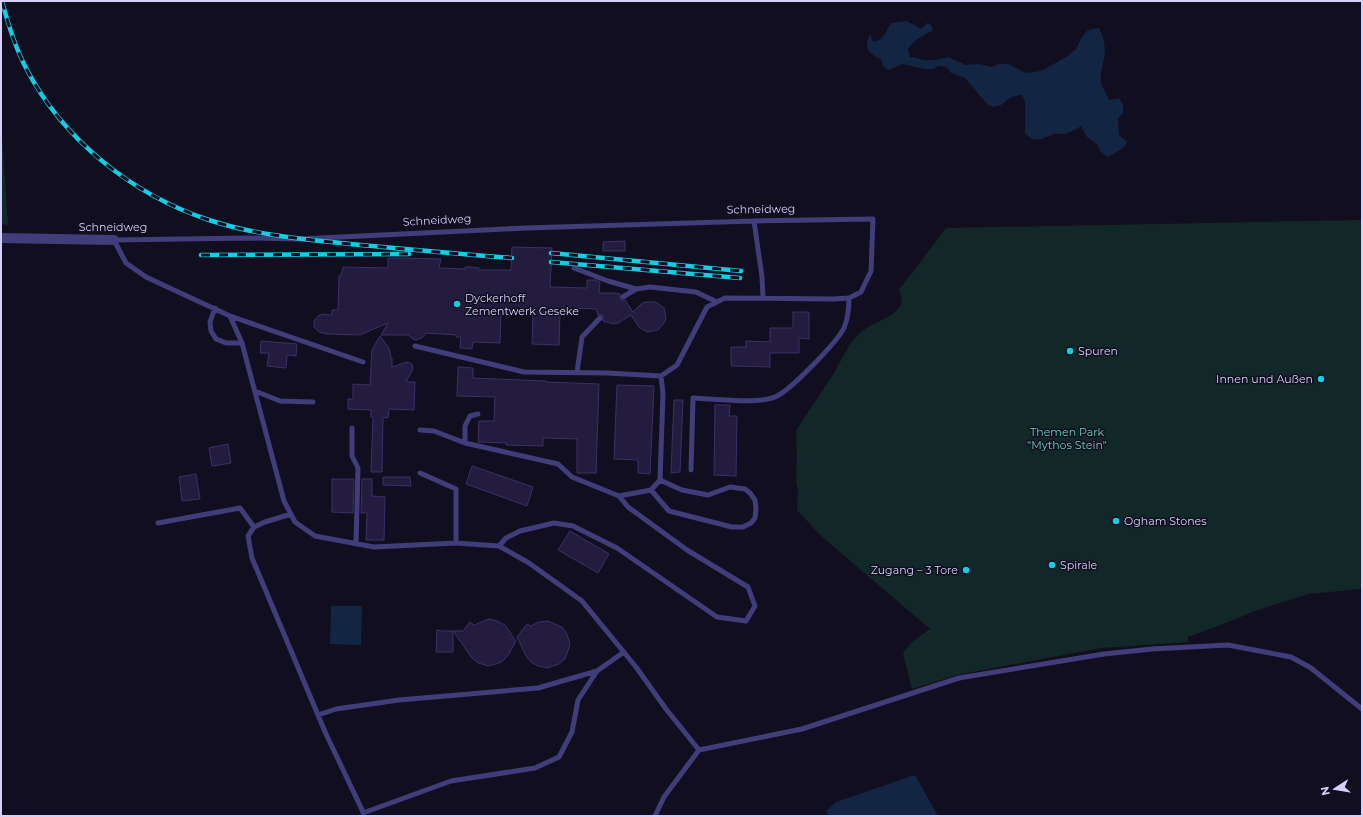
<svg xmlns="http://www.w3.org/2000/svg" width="1363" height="817" viewBox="0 0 1363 817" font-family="Montserrat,sans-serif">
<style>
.green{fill:#122828}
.water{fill:#122644}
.building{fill:#231c3e;stroke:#3c3068}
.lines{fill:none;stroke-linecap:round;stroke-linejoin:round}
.service{stroke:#403d7a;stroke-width:5}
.minor{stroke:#403d7a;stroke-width:10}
.rail-casing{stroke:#13cde4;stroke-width:4.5}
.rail{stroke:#110e1f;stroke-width:3;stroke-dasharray:9;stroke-linecap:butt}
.poi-dot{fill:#13cde4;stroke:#110e1f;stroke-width:1.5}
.labels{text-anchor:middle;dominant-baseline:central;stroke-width:3;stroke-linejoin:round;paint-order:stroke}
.street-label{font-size:11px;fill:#d5d0fb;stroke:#110e1f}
.poi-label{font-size:11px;fill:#d5d0fb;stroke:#110e1f;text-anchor:start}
.park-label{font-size:11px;fill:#63d4b9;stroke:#110e1f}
</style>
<rect width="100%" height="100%" fill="#110e1f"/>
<path class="green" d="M 1,120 L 8,225 L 1,224 Z
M 1362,220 L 1362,589 L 1308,594 L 1252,612 L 1234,620 L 1188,637 L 1188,642 L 1101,648 L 957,675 L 912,689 L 903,653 L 913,641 L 930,629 L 820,535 L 797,510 L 798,493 L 796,480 L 797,456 L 796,442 L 797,429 L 834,373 L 850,344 L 857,336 L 863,330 L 893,314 L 900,307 L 902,300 L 899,290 L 946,228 Z"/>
<path class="water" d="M 907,21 L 921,29 L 927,23 L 931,25 L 933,30 C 923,37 916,37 908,49 L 910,57 C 915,57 919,59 924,60 C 932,61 940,59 948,57 L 966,65 L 979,64 L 991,67 L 999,64 L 1008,64 L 1026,73 L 1041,71 L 1068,56 L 1076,49 L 1082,37 L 1088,30 L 1099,28 C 1104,38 1106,46 1104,58 C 1103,66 1099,74 1101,83 C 1103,88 1107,95 1109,100 L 1119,98 L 1123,105 L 1123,113 L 1118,119 L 1119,135 L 1127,142 C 1123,150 1115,153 1108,157 L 1100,151 L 1098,145 L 1087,137 L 1081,126 C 1076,129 1070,133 1064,134 C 1060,134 1057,133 1054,134 C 1041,138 1037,145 1025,133 L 1025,102 L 1022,95 L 1011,97 L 1001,105 L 994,107 L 987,104 L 965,78 L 951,73 L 947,67 L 939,66 L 933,69 L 925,69 L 902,64 L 889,70 L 884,68 L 881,59 C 869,54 863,48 870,34 L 873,42 C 885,40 885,32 891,23 Z
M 331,606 L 362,606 L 361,645 L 330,644 Z
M 915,775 L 938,816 L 829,816 L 826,811 L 836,802 Z"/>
<path class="building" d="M 625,241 L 625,251 L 603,251 L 603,242 Z
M 512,247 L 552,248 L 550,287 L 587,288 L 587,280 L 596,280 L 600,282 L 599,293 L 615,293 L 620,294 L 620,299 L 623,301 L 625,300 L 633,312 L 641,304 L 645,302 L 656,302 L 664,308 L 666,318 L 664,323 L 658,330 L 647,332 L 639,327 L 631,315 L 618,323 L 613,324 L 603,321 L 603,315 L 598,315 L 596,309 L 576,308 L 576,314 L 560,313 L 559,345 L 532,344 L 533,313 L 501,312 L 500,343 L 473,342 L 472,349 L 460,348 L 461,337 L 456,337 L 456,335 L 426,333 L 422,338 L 416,340 L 413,339 L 408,335 L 381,335 L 388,323 L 360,335 L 326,334 L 319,332 L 314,327 L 314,321 L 318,316 L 323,314 L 332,315 L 332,310 L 338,310 L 339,276 L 341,276 L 343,267 L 388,268 L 388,258 L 400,258 L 441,259 L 439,268 L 465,269 L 465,267 L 471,267 L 479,268 L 479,270 L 511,270 Z
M 793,312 L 809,312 L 809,339 L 799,338 L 799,353 L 770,353 L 770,367 L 731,366 L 731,347 L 746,347 L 746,341 L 770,342 L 770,328 L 793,328 Z
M 380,336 L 389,348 L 391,358 L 392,358 L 392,367 L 407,362 L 412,364 L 413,369 L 406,382 L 415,382 L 414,410 L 389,409 L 388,418 L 383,417 L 382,472 L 371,472 L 373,417 L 371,417 L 371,410 L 348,409 L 348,399 L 353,399 L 353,384 L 370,385 L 372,350 Z
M 261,341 L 297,344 L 296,356 L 287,355 L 286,368 L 267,366 L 269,353 L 260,353 Z
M 458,367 L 473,368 L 473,378 L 546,381 L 546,382 L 599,384 L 596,473 L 577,473 L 577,439 L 543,438 L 543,446 L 506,445 L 506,443 L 478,442 L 479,421 L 494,421 L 495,397 L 457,396 Z
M 617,385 L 654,386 L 650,474 L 638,473 L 638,460 L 614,459 Z
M 674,400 L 683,400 L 680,472 L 671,473 Z
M 715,405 L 730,405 L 729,416 L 737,416 L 736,476 L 714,475 Z
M 228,444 L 231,463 L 212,466 L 209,448 Z
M 472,466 L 533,487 L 527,506 L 466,484 Z
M 196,474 L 200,499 L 182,501 L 179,477 Z
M 383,477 L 410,477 L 411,486 L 383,485 Z
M 332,479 L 354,479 L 353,513 L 332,512 Z
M 362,479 L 372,479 L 372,496 L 385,497 L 384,540 L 366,540 L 367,513 L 361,513 Z
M 570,531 L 609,554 L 598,573 L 558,550 Z
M 489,619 L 497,621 L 505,625 L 516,641 L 509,654 L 502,662 L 489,666 L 478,663 L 472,658 L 453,631 L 453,652 L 436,652 L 437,630 L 442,631 L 463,631 L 470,622 L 474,625 Z
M 548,621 L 562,627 L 567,634 L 570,645 L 565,659 L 559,664 L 548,668 L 538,666 L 531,662 L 526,656 L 517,637 L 527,624 L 531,626 L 539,622 Z"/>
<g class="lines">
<path class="service" d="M 754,221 L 762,277 L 763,297
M 574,268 L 608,281 L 636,289
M 623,297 L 636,289 L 650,287 L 696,292 L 717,302
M 215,308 L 210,322 L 211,331 L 216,339 L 226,343 L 242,343
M 230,316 L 363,362
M 415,346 L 524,372 L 607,373 L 661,376 L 677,365 L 707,307 L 725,298 L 833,299 L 849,298 L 861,292 L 871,271 L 873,219 L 754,221 L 526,228 L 300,239 L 249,238 L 114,240 L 126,263 L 146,277 L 230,316 L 242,343 L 284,501 L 295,522 L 315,536 L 374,547 L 456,543 L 499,546 L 529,563 L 582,601 L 636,667 L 666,709 L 699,750 L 802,729 L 959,678 L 1104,654 L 1152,649 L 1228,645 L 1291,657 L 1311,668 L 1362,709
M 577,372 L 582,337 L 600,318
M 255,391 L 280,401 L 313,402
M 352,428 L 352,456 L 358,468 L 356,544
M 420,430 L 434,431 L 465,443 L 558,464 L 572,477 L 619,496 L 628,507 L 687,550 L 748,587 L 755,606 L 746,621 L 717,617 L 617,548 L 573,526 L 554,523 L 520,531 L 506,538 L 499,546
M 465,443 L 465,426 L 470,416 L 478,414
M 691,470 L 693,398 C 712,399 759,404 775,397 C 790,391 837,342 844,328 C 848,318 849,308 849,298
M 420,473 L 456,489 L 456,543
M 660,480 L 651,490 L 669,511 L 732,527 L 743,527 L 751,523 L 755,518 L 756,509 L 755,500 L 750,493 L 745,489 L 730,487 L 708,495 L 682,490 L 660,480 L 663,394 L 661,376
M 619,496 L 651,490
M 291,514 L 265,522 L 254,527 L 248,536 L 252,558 L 326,734 L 365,816
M 158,523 L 240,508 L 254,527
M 318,715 L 336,709 L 399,700 L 538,688 L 597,671
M 363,813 L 451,781 L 535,768 L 559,757 L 572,732 L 578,700 L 597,671 L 624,652
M 655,816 L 664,797 L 699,750"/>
<path class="minor" d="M 1,238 L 114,240"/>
<defs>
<path id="rail" d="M 2,1 C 8,24 15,47 26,68 C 63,140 133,195 209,220 C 254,235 303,239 350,244 C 404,249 458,254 512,258
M 551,253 L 741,271
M 201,255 L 409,254
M 551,262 L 740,278"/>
</defs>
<use href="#rail" class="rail-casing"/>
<use href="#rail" class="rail"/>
</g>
<g class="poi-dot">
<circle cx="457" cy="304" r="4"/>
<circle cx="1070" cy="351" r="4"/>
<circle cx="1321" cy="379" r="4"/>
<circle cx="1116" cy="521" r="4"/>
<circle cx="1052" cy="565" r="4"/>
<circle cx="966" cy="570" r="4"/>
</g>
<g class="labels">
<g class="street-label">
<text transform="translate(761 209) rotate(-1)">Schneidweg</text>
<text transform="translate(437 220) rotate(-3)">Schneidweg</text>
<text x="113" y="227">Schneidweg</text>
</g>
<g class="poi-label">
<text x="465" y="298">Dyckerhoff<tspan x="465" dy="13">Zementwerk Geseke</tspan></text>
<text x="1078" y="351">Spuren</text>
<text x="1313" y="379" text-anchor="end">Innen und Außen</text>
<text x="1124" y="521">Ogham Stones</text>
<text x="1060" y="565">Spirale</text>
<text x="958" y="570" text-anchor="end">Zugang – 3 Tore</text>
</g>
<g class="park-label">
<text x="1067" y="432">Themen Park<tspan x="1067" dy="13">"Mythos Stein"</tspan></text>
</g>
</g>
<rect width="1363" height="817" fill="none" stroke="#d5d0fb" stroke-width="4"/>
<g transform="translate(1335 789) rotate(258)" stroke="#110e1f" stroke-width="3" paint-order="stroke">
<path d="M0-3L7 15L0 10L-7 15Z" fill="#d5d0fb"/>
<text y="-6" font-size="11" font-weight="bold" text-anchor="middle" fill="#d5d0fb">N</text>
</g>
</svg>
